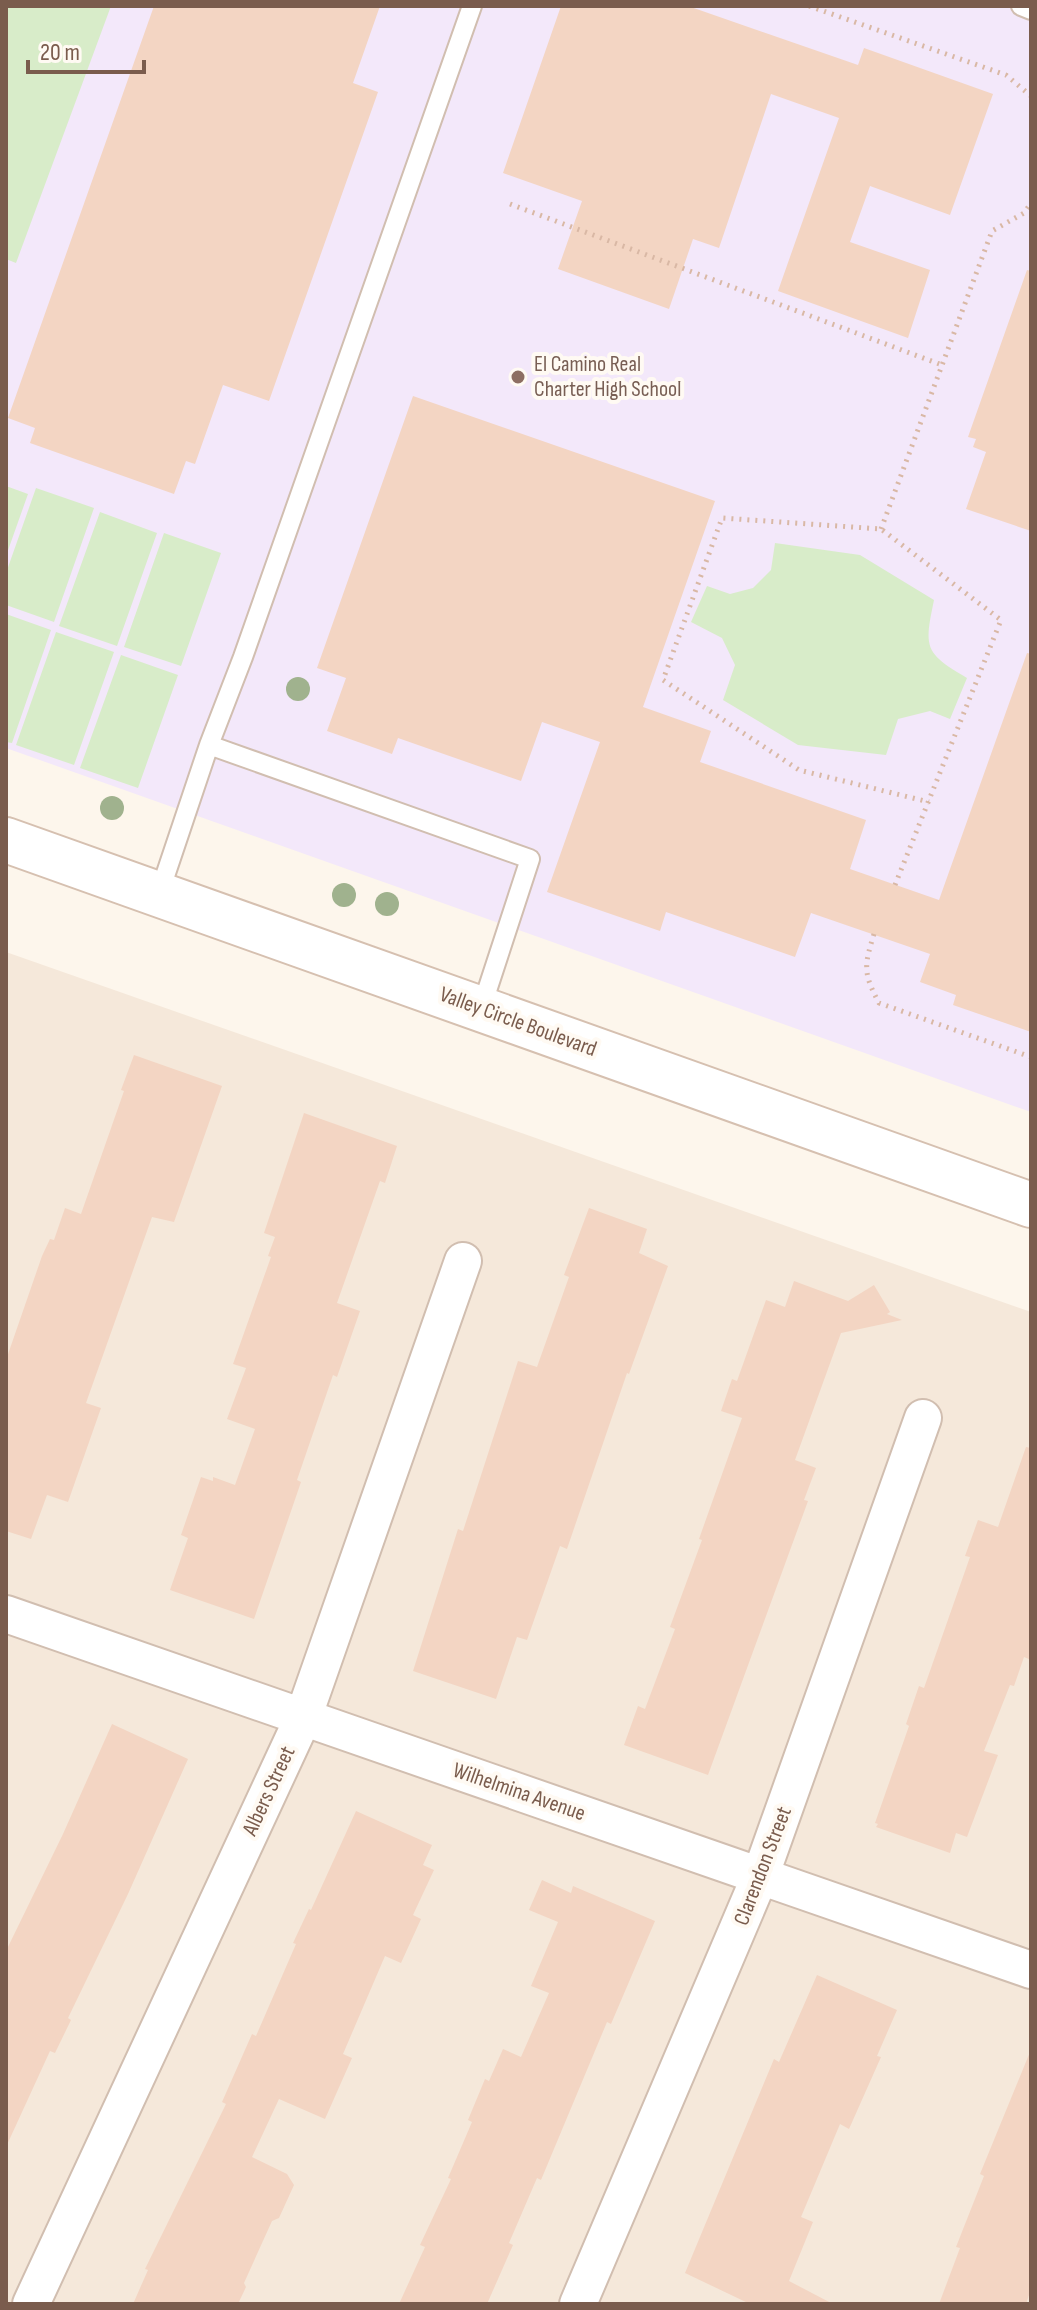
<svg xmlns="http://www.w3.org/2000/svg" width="1037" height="2310" viewBox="0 0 1037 2310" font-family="'Sofia Sans Condensed',sans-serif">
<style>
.residential{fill:#f5e8da}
.education{fill:#f3e8fa}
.green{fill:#d8ecc9}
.building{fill:#f3d5c3}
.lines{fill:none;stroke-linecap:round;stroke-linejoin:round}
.lane-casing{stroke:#d1beb0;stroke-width:22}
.street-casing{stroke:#d1beb0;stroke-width:40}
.secondary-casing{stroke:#d6c0b0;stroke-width:48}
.path{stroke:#d9b8a5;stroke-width:5;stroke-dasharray:2 6;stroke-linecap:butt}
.lane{stroke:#fff;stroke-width:18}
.street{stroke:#fff;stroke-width:36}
.secondary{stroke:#fff;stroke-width:44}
.tree{fill:#a0b28e}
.education-dot{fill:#8d6e63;stroke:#fffaf3;stroke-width:3}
.labels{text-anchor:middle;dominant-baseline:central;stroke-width:8;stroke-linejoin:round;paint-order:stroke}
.education-label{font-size:22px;fill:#785e54;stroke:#fffaf3;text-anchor:start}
.street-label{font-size:22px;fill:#7a5c4d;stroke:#fffaf3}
</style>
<rect width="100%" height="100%" fill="#fdf6ec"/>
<path class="residential" d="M 6,952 L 1031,1312 L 1031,2304 L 6,2304 Z"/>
<path class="education" d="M 6,6 L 1031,6 L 1031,1112 L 6,748 Z"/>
<path class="green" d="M 6,6 L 111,6 L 16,263 L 6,259 Z
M 6,486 L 28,494 L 6,556 Z
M 36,488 L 94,508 L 54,622 L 6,605 L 6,573 Z
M 100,512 L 157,533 L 117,646 L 59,626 Z
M 164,533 L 221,553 L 181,666 L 124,647 Z
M 775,543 L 860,555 L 934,600 C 924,648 924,653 967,678 L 950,719 L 930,711 L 898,719 L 886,755 L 798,745 L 723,700 L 735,665 L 722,638 L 691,622 L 707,586 L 730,594 L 753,588 L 771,570 Z
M 6,614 L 51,630 L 12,743 L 6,742 Z
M 56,632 L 114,652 L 74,765 L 16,745 Z
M 121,655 L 178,675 L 138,788 L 80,768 Z"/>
<path class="building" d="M 154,6 L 380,6 L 353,83 L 378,92 L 269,401 L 223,385 L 195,464 L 186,461 L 174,494 L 30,443 L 35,428 L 8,418 Z
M 561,6 L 688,6 L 858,65 L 864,48 L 993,94 L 950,215 L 870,186 L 850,242 L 930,270 L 908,338 L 778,291 L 839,118 L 771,94 L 719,248 L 693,239 L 669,309 L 558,269 L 582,201 L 503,173 Z
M 1027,270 L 1031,271 L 1031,531 L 966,509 L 986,452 L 973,447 L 976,439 L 968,437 Z
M 413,396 L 715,501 L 643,707 L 711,731 L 700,762 L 866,820 L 850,869 L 939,900 L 1027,653 L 1031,654 L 1031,1032 L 953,1005 L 956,995 L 920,982 L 930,954 L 811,913 L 795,957 L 666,912 L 660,931 L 547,892 L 600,742 L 542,722 L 521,781 L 398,738 L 392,754 L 327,731 L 346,678 L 317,668 Z
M 134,1055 L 222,1086 L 174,1222 L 152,1217 L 86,1403 L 101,1408 L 68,1502 L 47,1495 L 31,1539 L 6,1531 L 6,1360 L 42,1256 L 50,1239 L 54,1240 L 65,1208 L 81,1214 L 124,1091 L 121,1090 Z
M 304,1113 L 397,1146 L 385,1183 L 380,1181 L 337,1303 L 360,1311 L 337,1377 L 333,1375 L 297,1480 L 301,1482 L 254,1619 L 170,1590 L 188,1538 L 181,1535 L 201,1477 L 213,1481 L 213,1477 L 235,1485 L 255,1429 L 227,1419 L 246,1368 L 233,1364 L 271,1257 L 268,1256 L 275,1237 L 264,1233 Z
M 589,1208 L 647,1229 L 639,1253 L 668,1266 L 629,1374 L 627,1373 L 567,1549 L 560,1546 L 527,1640 L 517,1637 L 496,1699 L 413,1671 L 458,1529 L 463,1531 L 518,1361 L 537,1367 L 569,1277 L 564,1275 Z
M 794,1281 L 848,1301 L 874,1285 L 890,1312 L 887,1314 L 902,1320 L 841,1333 L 795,1460 L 816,1468 L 804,1500 L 808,1501 L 708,1775 L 624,1745 L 638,1706 L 645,1709 L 675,1629 L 670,1627 L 702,1540 L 699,1539 L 742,1418 L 721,1411 L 732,1379 L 737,1381 L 766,1300 L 785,1307 Z
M 1026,1447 L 1031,1448 L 1031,1660 L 1024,1657 L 1014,1686 L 1010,1685 L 984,1751 L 998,1755 L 967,1837 L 956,1833 L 950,1853 L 876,1827 L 878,1824 L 875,1823 L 909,1726 L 906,1724 L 919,1686 L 924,1688 L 970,1557 L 965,1556 L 978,1520 L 998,1527 Z
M 112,1724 L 188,1759 L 128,1894 L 68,2018 L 71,2020 L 55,2053 L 50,2051 L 6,2147 L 6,1951 L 63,1834 Z
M 356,1811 L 432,1845 L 423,1865 L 434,1870 L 413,1915 L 421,1919 L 401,1963 L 385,1956 L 343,2054 L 352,2058 L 325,2119 L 279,2099 L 252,2157 L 287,2174 L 294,2185 L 279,2218 L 272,2221 L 244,2283 L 246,2287 L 238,2304 L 133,2304 L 148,2270 L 145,2269 L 226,2104 L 222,2102 L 252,2034 L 256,2036 L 296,1944 L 293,1943 L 309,1909 L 311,1910 Z
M 542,1880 L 571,1893 L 573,1886 L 655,1921 L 611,2024 L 607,2022 L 541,2180 L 537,2178 L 509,2243 L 513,2245 L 487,2304 L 399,2304 L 425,2247 L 420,2245 L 451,2179 L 448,2178 L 472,2122 L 468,2120 L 485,2079 L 489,2081 L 503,2049 L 521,2057 L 549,1993 L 531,1986 L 558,1922 L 529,1910 Z
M 817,1975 L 897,2010 L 877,2056 L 881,2057 L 849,2129 L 840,2124 L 801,2217 L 813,2222 L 789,2281 L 833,2304 L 750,2304 L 685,2273 L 774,2059 L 779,2062 Z
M 1030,2052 L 1031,2289 L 1026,2304 L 939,2304 L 960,2248 L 956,2247 L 984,2176 L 980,2174 Z"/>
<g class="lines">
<defs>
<path id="lane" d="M 1021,6 L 1031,10
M 209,745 L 530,859 L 481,1009
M 159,894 L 209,745 L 243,657 L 472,6"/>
<path id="street" d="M 6,1614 L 1031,1970
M 31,2304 L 303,1718 L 463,1261
M 578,2304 L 761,1874 L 923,1418"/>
<path id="secondary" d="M 6,840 L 1031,1205"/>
</defs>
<use href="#lane" class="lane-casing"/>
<use href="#street" class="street-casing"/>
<use href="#secondary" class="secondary-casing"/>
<path class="path" d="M 809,6 L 1006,75 L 1031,96
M 510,204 L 942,365
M 881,529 L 992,231 L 1024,213 L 1031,203
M 895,885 L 1001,620 L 881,529 L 722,518 L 663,680 L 799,770 L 929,802
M 874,934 C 864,966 863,973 879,1003 L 1031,1057"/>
<use href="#lane" class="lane"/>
<use href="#street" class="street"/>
<use href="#secondary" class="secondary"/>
</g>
<g class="tree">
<circle cx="298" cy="689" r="12"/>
<circle cx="112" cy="808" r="12"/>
<circle cx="344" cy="895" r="12"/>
<circle cx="387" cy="904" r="12"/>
</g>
<circle class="education-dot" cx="518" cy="377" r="8"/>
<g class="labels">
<g class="education-label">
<text x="534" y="364">El Camino Real<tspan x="534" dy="25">Charter High School</tspan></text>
</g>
<g class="street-label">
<text transform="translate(518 1022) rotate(20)">Valley Circle Boulevard</text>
<text transform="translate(269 1791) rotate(-65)">Albers Street</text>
<text transform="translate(519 1792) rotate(19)">Wilhelmina Avenue</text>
<text transform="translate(763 1866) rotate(-69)">Clarendon Street</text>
</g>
</g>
<rect width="1037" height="2310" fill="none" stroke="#7a5c4d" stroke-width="16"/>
<path d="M28 60v12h116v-12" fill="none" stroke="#7a5c4d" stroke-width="4"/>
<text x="40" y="60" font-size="24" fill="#7a5c4d" stroke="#fffaf3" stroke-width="6" paint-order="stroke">20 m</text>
</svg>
